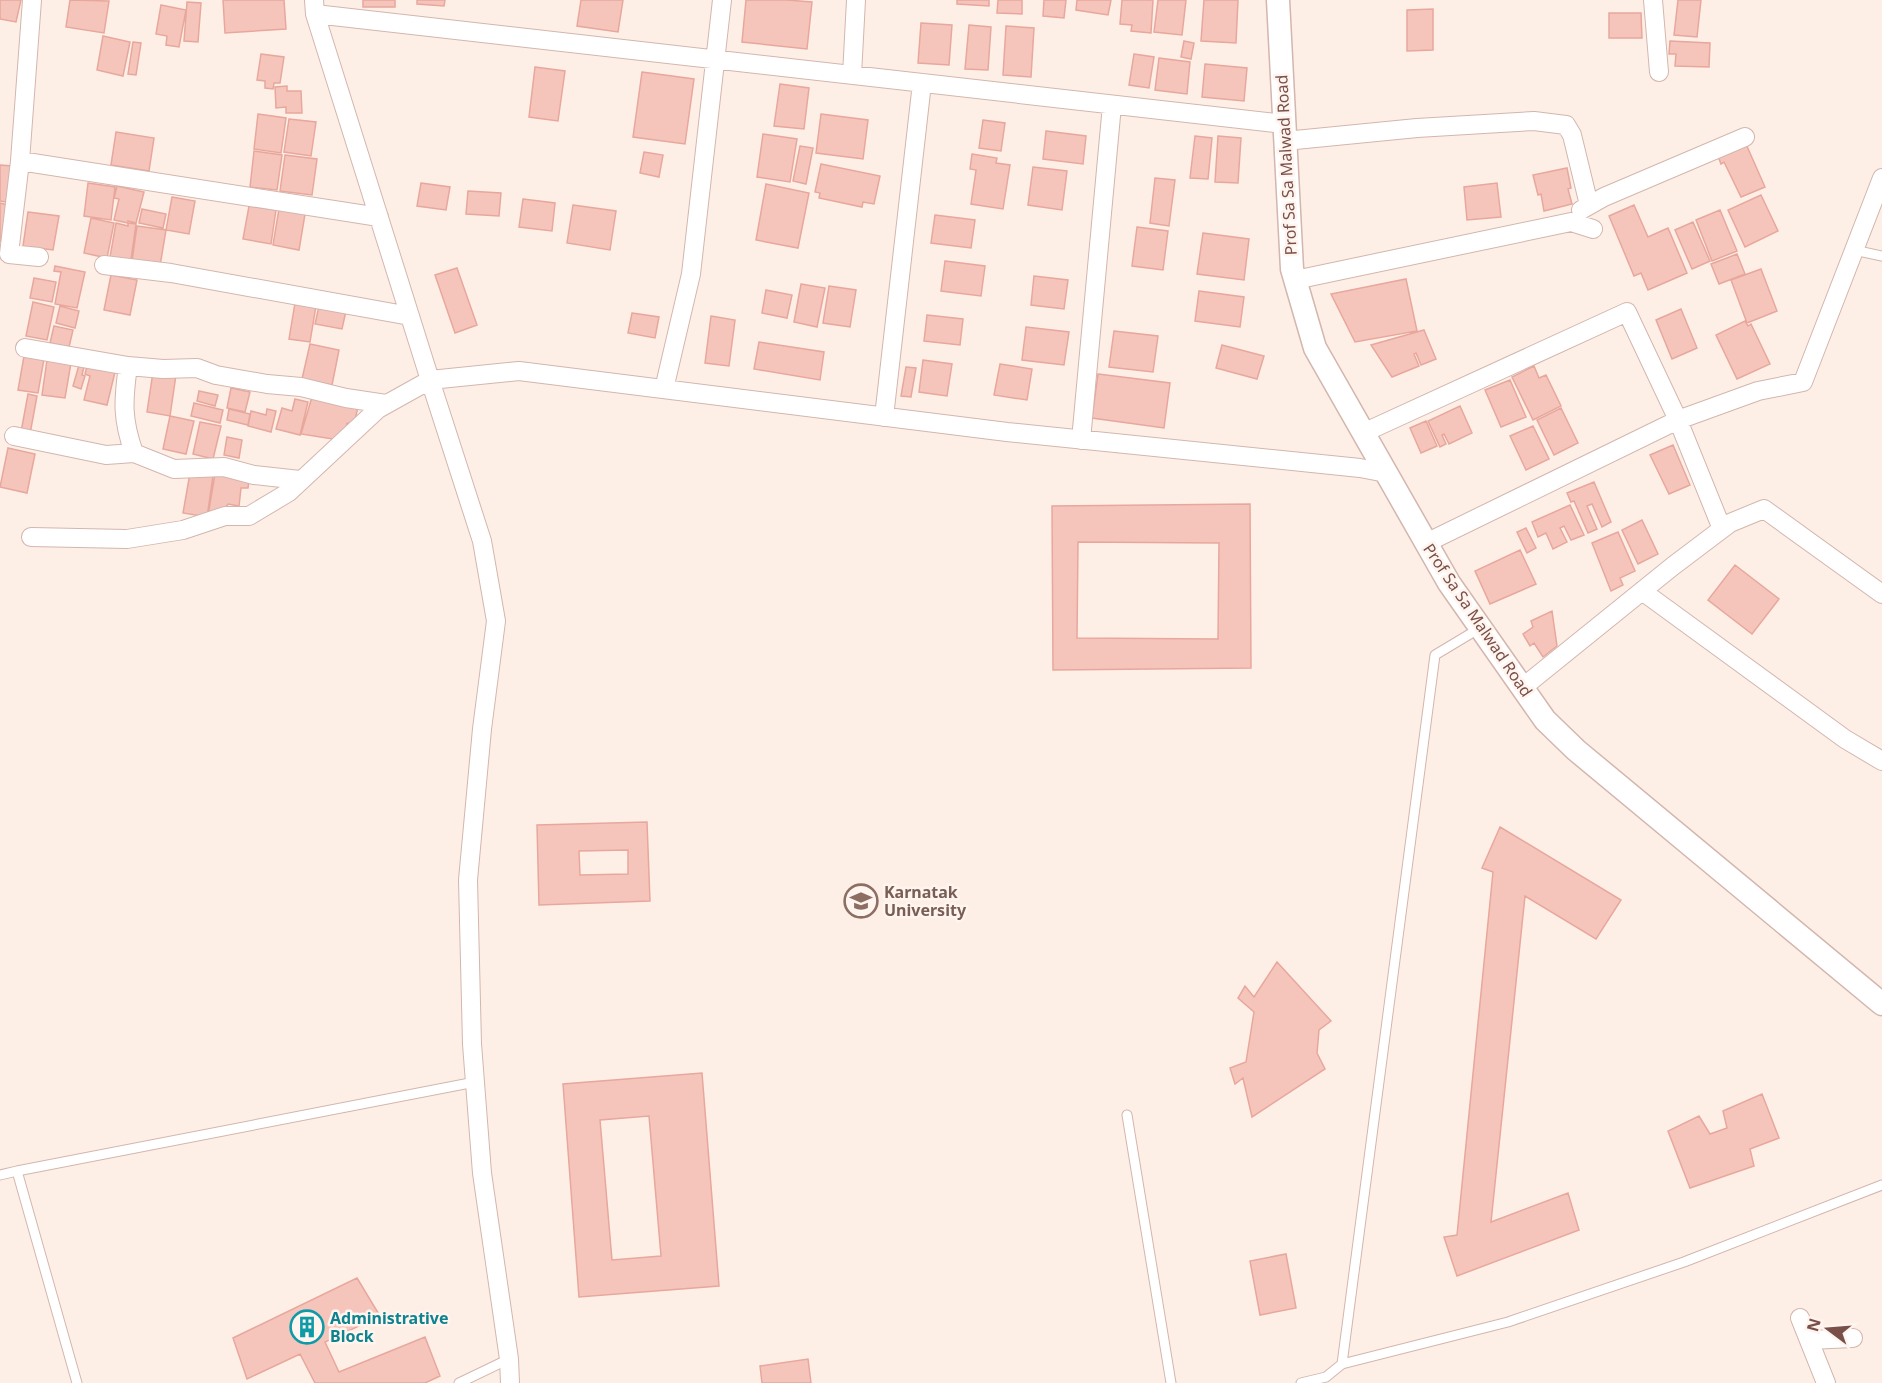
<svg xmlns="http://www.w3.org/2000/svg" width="1882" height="1383" viewBox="0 0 1882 1383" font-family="'Noto Sans',sans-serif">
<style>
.building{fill:#f5c5bc;stroke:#e8a79c;stroke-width:1.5;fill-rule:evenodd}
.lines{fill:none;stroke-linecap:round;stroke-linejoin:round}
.service-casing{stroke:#d3b6ae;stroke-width:11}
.minor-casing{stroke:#d3b6ae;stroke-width:20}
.tertiary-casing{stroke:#d3b6ae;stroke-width:25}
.service{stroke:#fff;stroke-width:9}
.minor{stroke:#fff;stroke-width:18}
.tertiary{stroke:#fff;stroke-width:22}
.labels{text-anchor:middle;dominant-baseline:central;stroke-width:5;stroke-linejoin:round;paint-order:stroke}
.street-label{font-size:16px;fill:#794f49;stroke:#fff4ee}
.education-label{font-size:16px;font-weight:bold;fill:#785e54;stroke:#fff4ee;text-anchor:start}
.culture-label{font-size:16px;font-weight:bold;fill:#0d838f;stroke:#fff4ee;text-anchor:start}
</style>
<rect width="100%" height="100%" fill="#feefe6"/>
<path class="building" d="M 0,0 L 21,0 L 16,22 L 0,19 Z
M 70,0 L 109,1 L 104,33 L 66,27 Z
M 223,0 L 284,0 L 286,29 L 225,33 Z
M 363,0 L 395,0 L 395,7 L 363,7 Z
M 417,0 L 445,0 L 444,6 L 417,4 Z
M 581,0 L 623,0 L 618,32 L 577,26 Z
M 746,0 L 787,0 L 812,2 L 807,49 L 742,42 Z
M 957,0 L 989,0 L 989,6 L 957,4 Z
M 998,0 L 1022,0 L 1022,14 L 997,13 Z
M 1044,0 L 1066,0 L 1064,18 L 1043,16 Z
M 1077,0 L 1111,0 L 1108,15 L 1076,10 Z
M 1122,0 L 1153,0 L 1151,33 L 1131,31 L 1132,25 L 1120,24 Z
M 1158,0 L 1186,0 L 1182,35 L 1154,32 Z
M 1204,0 L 1238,0 L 1236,43 L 1201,41 Z
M 1678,0 L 1701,0 L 1697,37 L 1674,35 Z
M 187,2 L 201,3 L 198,42 L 184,41 Z
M 161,5 L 186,10 L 179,47 L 166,45 L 167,36 L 156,34 Z
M 1433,9 L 1433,50 L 1407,51 L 1407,10 Z
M 1609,13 L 1641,13 L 1642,38 L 1609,38 Z
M 921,23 L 952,25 L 949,65 L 918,63 Z
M 969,25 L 991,27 L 988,70 L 965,69 Z
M 1006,26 L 1034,28 L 1031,77 L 1003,75 Z
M 103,36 L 130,42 L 123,76 L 97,70 Z
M 1184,41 L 1194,43 L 1191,59 L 1181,57 Z
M 1670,41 L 1710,43 L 1709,67 L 1675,66 L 1676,54 L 1669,54 Z
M 133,42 L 141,43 L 136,75 L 128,74 Z
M 261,54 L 284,57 L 280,83 L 274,83 L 273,89 L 265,88 L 265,81 L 257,80 Z
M 1134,54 L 1154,57 L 1149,88 L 1129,85 Z
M 1159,58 L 1190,62 L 1187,94 L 1155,90 Z
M 1205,64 L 1247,68 L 1244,101 L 1202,97 Z
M 535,67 L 565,71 L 558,121 L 529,117 Z
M 642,72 L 694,79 L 685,144 L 633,137 Z
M 780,84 L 809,88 L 804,129 L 774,126 Z
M 287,86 L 287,91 L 301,91 L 302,113 L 286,113 L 286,107 L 276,108 L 275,87 Z
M 258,114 L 286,118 L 281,153 L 254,149 Z
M 821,114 L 868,120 L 863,159 L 816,153 Z
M 289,119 L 316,122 L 311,156 L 284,152 Z
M 983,120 L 1005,123 L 1001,151 L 979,148 Z
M 1046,131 L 1086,136 L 1083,164 L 1043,159 Z
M 116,132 L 154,138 L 149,171 L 111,165 Z
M 763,134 L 797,139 L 790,182 L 757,177 Z
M 1195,136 L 1212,138 L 1208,179 L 1190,178 Z
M 1218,136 L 1241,138 L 1238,183 L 1215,182 Z
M 1746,144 L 1765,187 L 1741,197 L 1724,162 L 1721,164 L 1718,156 Z
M 800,146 L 813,148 L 806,184 L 793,181 Z
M 254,151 L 282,155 L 277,190 L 250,187 Z
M 644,152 L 663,155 L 659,177 L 640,173 Z
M 972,154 L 997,158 L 996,163 L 1010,165 L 1003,209 L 971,204 L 976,170 L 970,169 Z
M 285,155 L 317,159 L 312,195 L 280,191 Z
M 821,164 L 880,176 L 874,204 L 863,202 L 862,207 L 819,198 L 820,193 L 815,192 Z
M 0,165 L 12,166 L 6,202 L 0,201 Z
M 1033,167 L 1067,171 L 1062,210 L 1028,205 Z
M 1567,168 L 1571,188 L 1568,189 L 1572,204 L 1544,211 L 1541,194 L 1538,195 L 1533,175 Z
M 1155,178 L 1175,180 L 1169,226 L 1150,223 Z
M 88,183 L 115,187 L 111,220 L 84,216 Z
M 421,183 L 450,187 L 446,210 L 417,206 Z
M 1497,183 L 1501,217 L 1467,220 L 1464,187 Z
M 766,184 L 809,193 L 798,248 L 756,240 Z
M 117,186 L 144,192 L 136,223 L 128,221 L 128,223 L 114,220 L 119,199 L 114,198 Z
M 468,191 L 501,193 L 499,216 L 466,214 Z
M 1761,195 L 1778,231 L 1745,247 L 1728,210 Z
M 172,197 L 195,201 L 189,234 L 166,230 Z
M 523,199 L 555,203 L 552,231 L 519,227 Z
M 0,203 L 8,205 L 2,242 L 0,241 Z
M 573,205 L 616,211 L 610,250 L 567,243 Z
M 1634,205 L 1648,237 L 1668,228 L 1687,273 L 1648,290 L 1641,273 L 1634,276 L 1609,216 Z
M 249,206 L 276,210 L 271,244 L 243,239 Z
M 142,209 L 166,214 L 163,228 L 139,223 Z
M 279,209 L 305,214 L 299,250 L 273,245 Z
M 1720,210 L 1737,251 L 1712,261 L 1696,220 Z
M 28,212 L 59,216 L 53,250 L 23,246 Z
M 935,215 L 975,220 L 971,248 L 931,243 Z
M 91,218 L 114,223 L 107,258 L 84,253 Z
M 1693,222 L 1710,261 L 1692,269 L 1675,230 Z
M 116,223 L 128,226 L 128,223 L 136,224 L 131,260 L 110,257 Z
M 137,226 L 166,230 L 160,266 L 132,261 Z
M 1137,227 L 1168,231 L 1163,270 L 1132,266 Z
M 1203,233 L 1249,239 L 1244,280 L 1197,274 Z
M 1737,254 L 1745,274 L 1719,284 L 1711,264 Z
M 945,261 L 985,266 L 981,296 L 941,291 Z
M 55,266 L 85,272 L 77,308 L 55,304 L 61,272 L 54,271 Z
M 457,268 L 477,325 L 455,333 L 435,275 Z
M 1761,269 L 1777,311 L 1747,323 L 1731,280 Z
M 111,275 L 137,280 L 130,315 L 104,310 Z
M 1034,276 L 1068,280 L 1064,309 L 1031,305 Z
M 34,278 L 56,282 L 52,302 L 30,298 Z
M 1406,279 L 1417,331 L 1355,342 L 1331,294 Z
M 801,284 L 825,288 L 817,327 L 794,322 Z
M 829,286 L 856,290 L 850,327 L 823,323 Z
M 766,290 L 792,295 L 787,318 L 762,313 Z
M 1199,291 L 1244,297 L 1240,327 L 1195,321 Z
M 33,302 L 54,307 L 47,340 L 26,336 Z
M 295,303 L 316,306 L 310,342 L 289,339 Z
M 60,306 L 79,311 L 75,328 L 56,323 Z
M 319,306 L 346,311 L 342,329 L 315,324 Z
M 1681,309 L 1697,348 L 1672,359 L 1656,320 Z
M 632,313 L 659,317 L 655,338 L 628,333 Z
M 927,315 L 963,319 L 960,345 L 924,341 Z
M 711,316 L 735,320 L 729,366 L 705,363 Z
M 1745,321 L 1748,326 L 1751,324 L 1770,364 L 1737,379 L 1716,335 Z
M 54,326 L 73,330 L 69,347 L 50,343 Z
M 1026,327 L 1069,332 L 1064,365 L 1022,360 Z
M 1424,330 L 1436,359 L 1421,365 L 1416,353 L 1414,354 L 1419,366 L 1392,377 L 1371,345 Z
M 1114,331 L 1158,336 L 1153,372 L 1109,367 Z
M 759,342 L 824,352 L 820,380 L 754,369 Z
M 310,344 L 339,350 L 332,385 L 302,379 Z
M 1222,345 L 1264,356 L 1257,379 L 1216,368 Z
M 24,356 L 44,359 L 38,393 L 18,390 Z
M 47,360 L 71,363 L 65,398 L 42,395 Z
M 923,360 L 952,364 L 947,396 L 919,392 Z
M 1000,364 L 1032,369 L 1027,400 L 994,395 Z
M 79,365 L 84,367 L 82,375 L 85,376 L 81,389 L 73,386 Z
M 87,366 L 115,372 L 107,405 L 84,400 L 90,376 L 85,374 Z
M 1534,366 L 1539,378 L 1546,375 L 1561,406 L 1533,420 L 1512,377 Z
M 906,367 L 916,368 L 911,397 L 901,396 Z
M 153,372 L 176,375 L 170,416 L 147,412 Z
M 1098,374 L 1170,383 L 1164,428 L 1092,418 Z
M 1510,380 L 1526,417 L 1501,427 L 1485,390 Z
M 231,388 L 250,392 L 245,412 L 227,408 Z
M 199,391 L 218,395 L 215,406 L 197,401 Z
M 28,394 L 37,396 L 30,434 L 21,432 Z
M 312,397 L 358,407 L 354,424 L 347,423 L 345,434 L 339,440 L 301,434 Z
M 295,399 L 308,402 L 300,435 L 276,429 L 282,408 L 292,411 Z
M 194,403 L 223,410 L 220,423 L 191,416 Z
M 1460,406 L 1472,433 L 1449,444 L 1444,434 L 1442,435 L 1446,444 L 1440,447 L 1428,421 Z
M 1561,408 L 1578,443 L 1554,455 L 1537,420 Z
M 229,409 L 250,414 L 248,425 L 227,420 Z
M 267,409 L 276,411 L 271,432 L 248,426 L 251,411 L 266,415 Z
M 170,416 L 194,421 L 186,454 L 163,449 Z
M 1426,421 L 1437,446 L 1421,453 L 1410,428 Z
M 200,422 L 221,426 L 213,459 L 193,454 Z
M 1533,426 L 1549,459 L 1526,470 L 1510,436 Z
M 227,437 L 242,440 L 239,458 L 224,455 Z
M 1673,445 L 1690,485 L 1669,494 L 1650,455 Z
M 8,448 L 35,454 L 27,493 L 0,487 Z
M 190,473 L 213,476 L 207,517 L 183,513 Z
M 215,474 L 249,480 L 248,488 L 241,488 L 239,506 L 228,504 L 222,513 L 208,516 Z
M 1594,482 L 1611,522 L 1602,527 L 1592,504 L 1587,506 L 1597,529 L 1588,533 L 1574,501 L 1571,502 L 1567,493 Z
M 1250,504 L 1251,668 L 1053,670 L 1052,506 ZM 1078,542 L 1219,543 L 1218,639 L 1077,638 Z
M 1570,505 L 1584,535 L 1571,540 L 1564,526 L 1560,528 L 1567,542 L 1553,549 L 1546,533 L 1538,537 L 1532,522 Z
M 1642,520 L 1658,554 L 1638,564 L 1622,530 Z
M 1526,528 L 1536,548 L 1527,553 L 1517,532 Z
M 1618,532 L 1635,571 L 1620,578 L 1623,585 L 1611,591 L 1592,543 Z
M 1520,550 L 1536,584 L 1490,604 L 1475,571 Z
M 1735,565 L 1779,599 L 1752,634 L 1708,600 Z
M 1552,611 L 1557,646 L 1543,657 L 1534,643 L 1530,646 L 1523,634 L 1533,627 L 1531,621 Z
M 647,822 L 650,901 L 539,905 L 537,825 ZM 628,850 L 628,874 L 580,875 L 579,851 Z
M 1500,827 L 1621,900 L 1596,939 L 1525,896 L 1491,1222 L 1568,1193 L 1579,1230 L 1457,1276 L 1444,1237 L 1457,1235 L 1493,872 L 1482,868 Z
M 1277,962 L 1331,1021 L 1319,1030 L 1317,1053 L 1325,1069 L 1252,1117 L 1243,1078 L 1235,1084 L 1230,1068 L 1246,1062 L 1254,1012 L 1238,998 L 1245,986 L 1254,997 Z
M 702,1073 L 719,1286 L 579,1297 L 563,1084 ZM 649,1116 L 661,1256 L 612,1260 L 600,1120 Z
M 1762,1094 L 1779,1138 L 1750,1149 L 1754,1166 L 1690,1188 L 1668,1131 L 1699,1116 L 1710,1134 L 1727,1128 L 1723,1111 Z
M 1286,1254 L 1296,1308 L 1260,1315 L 1250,1261 Z
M 357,1278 L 380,1316 L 325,1342 L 339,1372 L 425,1337 L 440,1376 L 425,1383 L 315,1383 L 300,1354 L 247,1379 L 233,1338 Z
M 808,1359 L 811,1383 L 762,1383 L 760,1366 Z"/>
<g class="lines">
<defs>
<path id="service" d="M 1854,250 L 1882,256
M 1127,1115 L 1171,1383
M 17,1171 L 475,1082
M 0,1175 L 17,1171 L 77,1383
M 1342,1364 L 1435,655 L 1480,628
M 459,1383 L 509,1359
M 1301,1383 L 1326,1377 L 1342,1364 L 1508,1322 L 1684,1262 L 1882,1185"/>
<path id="minor" d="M 32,0 L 20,161 L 9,254 L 39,257
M 314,0 L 315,14 L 430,380 L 519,371 L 1007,432 L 1360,468 L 1386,473
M 1653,0 L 1659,72
M 315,14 L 1284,124
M 852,75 L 856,0
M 1285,141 L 1417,128 L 1534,121 L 1566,125 L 1572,135 L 1589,205
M 20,161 L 379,217
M 1581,210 L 1604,197 L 1745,137
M 104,265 L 171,273 L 410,316
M 1295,280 L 1571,222 L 1593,229
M 25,348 L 128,366 L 163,369 L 197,368 L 216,375 L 267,384 L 301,387 L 346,398 L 386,404
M 128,366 C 123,401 122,419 134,453
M 664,389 L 691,274 L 722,0
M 884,417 L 922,83
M 1363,433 L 1627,312 L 1678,420 L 1722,529
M 14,436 L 106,455 L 134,453 L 174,469 L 224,467 L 254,475 L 300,480
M 1081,440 L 1112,105
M 31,537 L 127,539 L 183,530 L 225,516 L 249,516 L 289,492 L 378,409 L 430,380 L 482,541 L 496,621 L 482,729 L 468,880 L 472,1044 L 482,1173 L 509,1359 L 510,1383
M 1426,543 L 1678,420 L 1758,391 L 1803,382 L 1882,178
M 1642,591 L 1845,739 L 1882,761
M 1522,688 L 1673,566 L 1722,529 L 1730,523 L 1764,509 L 1882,594
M 1800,1318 L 1826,1383
M 1809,1340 L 1853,1338"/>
<path id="tertiary" d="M 1278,0 L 1292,269 L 1315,348 L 1449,583 L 1545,720 L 1576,750 L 1882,1004"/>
</defs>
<use href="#service" class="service-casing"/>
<use href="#minor" class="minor-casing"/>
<use href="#tertiary" class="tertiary-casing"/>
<use href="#service" class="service"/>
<use href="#minor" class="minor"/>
<use href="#tertiary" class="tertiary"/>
</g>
<defs>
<symbol id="university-ring" viewBox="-11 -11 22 22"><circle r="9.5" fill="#fff4ee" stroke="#8d6e63" stroke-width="1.5"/><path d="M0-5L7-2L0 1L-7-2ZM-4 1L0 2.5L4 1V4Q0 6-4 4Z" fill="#8d6e63"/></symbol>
<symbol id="building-ring" viewBox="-11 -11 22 22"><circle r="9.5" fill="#fff4ee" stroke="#0f9aa8" stroke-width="1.5"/><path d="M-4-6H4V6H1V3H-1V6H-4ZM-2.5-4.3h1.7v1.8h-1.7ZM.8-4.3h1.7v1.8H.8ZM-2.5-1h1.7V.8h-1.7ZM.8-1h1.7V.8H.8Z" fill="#0f9aa8"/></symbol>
</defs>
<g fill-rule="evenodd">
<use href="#university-ring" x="842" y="882" width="38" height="38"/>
<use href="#building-ring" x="288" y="1308" width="38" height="38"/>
</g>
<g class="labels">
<g class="street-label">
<text transform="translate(1286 165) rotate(-93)">Prof Sa Sa Malwad Road</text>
<text transform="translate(1478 620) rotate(56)">Prof Sa Sa Malwad Road</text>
</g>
<g class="education-label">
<text x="884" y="892">Karnatak<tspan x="884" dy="18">University</tspan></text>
</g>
<g class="culture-label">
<text x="330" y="1318">Administrative<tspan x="330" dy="18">Block</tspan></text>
</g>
</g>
<g transform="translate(1828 1329) rotate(286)" stroke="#fff4ee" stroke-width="4.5" paint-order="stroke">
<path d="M0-4.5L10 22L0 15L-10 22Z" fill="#794f49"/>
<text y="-9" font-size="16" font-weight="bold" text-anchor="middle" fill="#794f49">N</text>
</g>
</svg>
